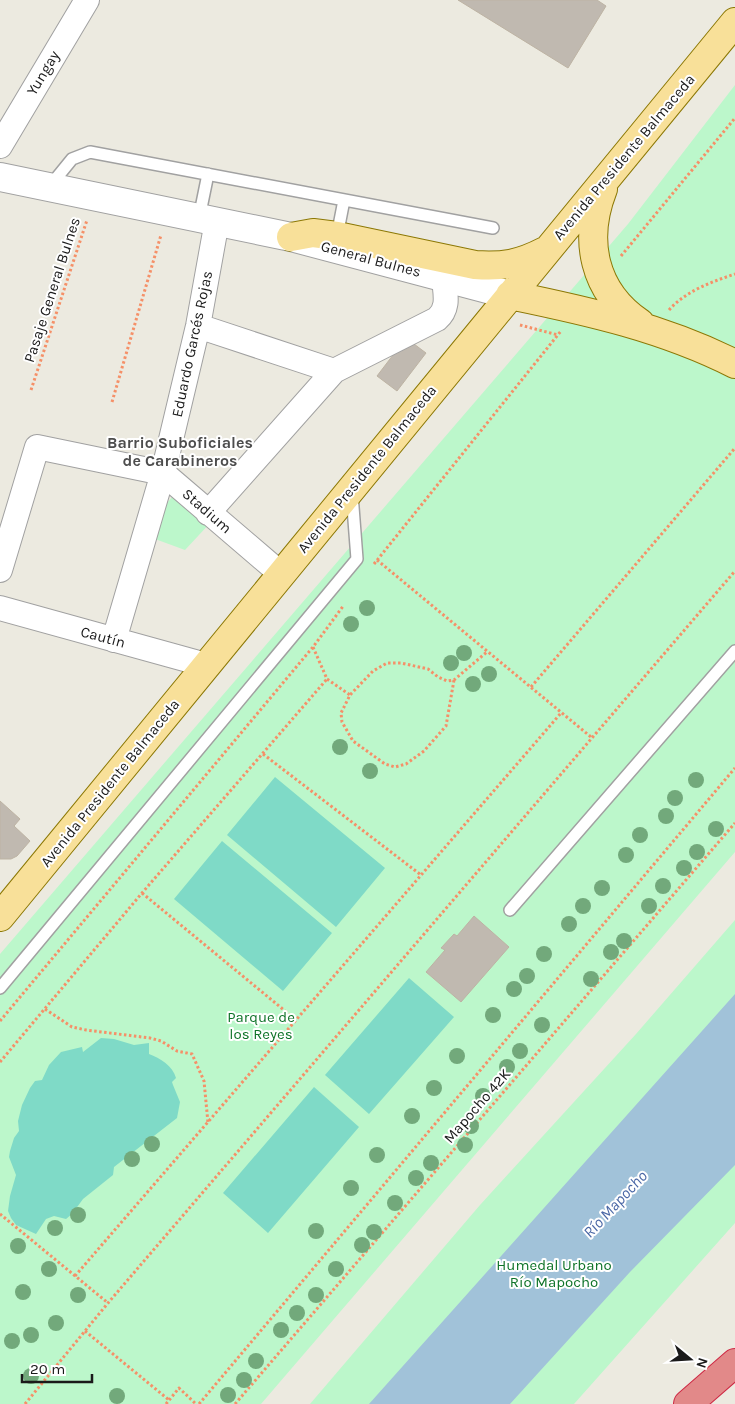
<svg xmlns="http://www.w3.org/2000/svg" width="735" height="1404" viewBox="0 0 735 1404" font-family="Karla,sans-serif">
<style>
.park{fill:#bcf7cb}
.pitch{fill:#7fdac7}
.water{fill:#a1c2d9}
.building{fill:#c0b9b0;stroke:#bdb3a3}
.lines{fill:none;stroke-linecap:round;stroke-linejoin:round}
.service-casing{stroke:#a1a1a1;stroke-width:14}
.minor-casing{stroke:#a1a1a1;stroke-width:26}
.tertiary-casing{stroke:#a1a1a1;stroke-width:30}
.primary-casing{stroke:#8c7805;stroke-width:30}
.motorway-casing{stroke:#ce2844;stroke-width:30}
.path{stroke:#f59068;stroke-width:3;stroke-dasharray:2.5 2.5;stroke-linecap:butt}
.service{stroke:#fff;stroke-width:11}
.minor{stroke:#fff;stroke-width:24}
.tertiary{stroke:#fff;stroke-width:28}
.primary{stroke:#f8e099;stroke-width:28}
.motorway{stroke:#e28989;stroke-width:28}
.tree{fill:#72a97b}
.labels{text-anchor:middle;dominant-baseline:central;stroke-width:4;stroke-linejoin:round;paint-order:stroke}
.street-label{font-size:15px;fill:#1a1a1a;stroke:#fff}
.park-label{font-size:15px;fill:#0e7328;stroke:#fff}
.neighbourhood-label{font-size:16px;font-weight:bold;fill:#4d4d4d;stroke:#fff}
.water-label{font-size:16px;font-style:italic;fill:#4b68a6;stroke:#fff}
</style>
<rect width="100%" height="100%" fill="#eceae0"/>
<path class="park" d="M 735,85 L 735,852 L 261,1404 L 0,1404 L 0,954 L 628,224 Z
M 177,491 L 212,521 L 185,550 L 155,539 L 162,509 Z
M 735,920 L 735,1223 L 574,1404 L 310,1404 L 480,1205 L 636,1034 Z"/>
<path class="pitch" d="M 275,777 L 385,868 L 336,927 L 227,835 Z
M 222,841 L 332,933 L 283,991 L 174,899 Z
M 409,978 L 454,1017 L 369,1114 L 325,1075 Z
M 101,1038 L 114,1039 L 134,1045 L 149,1043 L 149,1054 C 160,1058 173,1066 176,1078 L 172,1082 L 173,1085 L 180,1102 L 177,1118 L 114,1167 L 113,1175 L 83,1199 L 72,1214 L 66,1219 L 54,1216 L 46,1219 L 36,1234 L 16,1225 L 11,1218 L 8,1211 L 10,1196 L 16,1175 L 9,1157 L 10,1151 L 14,1138 L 19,1131 L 18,1121 L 22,1105 L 30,1088 L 35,1081 L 42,1080 L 49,1065 L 61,1052 L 82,1047 L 83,1052 Z
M 314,1087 L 359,1127 L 268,1233 L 223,1193 Z"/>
<path class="water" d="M 735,994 L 735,1165 L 630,1272 L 510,1404 L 369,1404 Z"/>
<path class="building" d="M 458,0 L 597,0 L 606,6 L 568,68 Z
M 406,338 L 426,353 L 397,391 L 377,376 Z
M 0,801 L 20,819 L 14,826 L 30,841 L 17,856 L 11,859 L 0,859 Z
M 474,916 L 509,947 L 461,1002 L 426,972 L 445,950 L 441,948 L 454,934 L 457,936 Z"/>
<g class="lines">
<defs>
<path id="service" d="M 50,186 L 72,159 L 90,152 L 493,228
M 199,218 L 208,174
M 337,236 L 344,200
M 510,910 L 735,651
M 0,988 L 357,559 L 352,494"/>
<path id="minor" d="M 0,146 L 87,0
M 198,326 L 334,371
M 208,513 L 334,371 L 437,319 C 450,308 445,293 444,278
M 0,570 L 37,447 L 163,473 L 281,574
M 0,608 L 206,665
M 114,640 L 163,473 L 198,326 L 217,221"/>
<path id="tertiary" d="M 0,177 L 291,237 L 510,295"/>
<path id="primary" d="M 603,189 C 583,240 593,291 640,323
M 291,237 L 313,233 L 337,236 L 475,265 C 503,267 520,264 545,251
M 510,295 C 588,311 664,328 735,364
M 0,917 L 735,22"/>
<path id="motorway" d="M 688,1404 L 735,1363"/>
</defs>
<use href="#service" class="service-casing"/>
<use href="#minor" class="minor-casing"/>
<use href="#tertiary" class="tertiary-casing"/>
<use href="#primary" class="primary-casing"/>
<use href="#motorway" class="motorway-casing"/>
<path class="path" d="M 621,256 L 735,118
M 669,310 C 686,291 711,282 735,274
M 520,325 L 558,335
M 31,390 L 87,220
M 112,402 L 161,235
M 377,560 L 591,737
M 374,564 L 561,331
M 313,647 L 327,679 L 350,695
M 454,680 L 446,726 L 424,751 L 406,764 L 395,767 L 385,764 L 353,741 L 342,722 L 341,713 L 350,695 L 373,671 L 387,663 L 401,663 L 428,669 L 438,677 L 447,681 L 454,680 L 488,651
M 531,687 L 735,448
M 263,754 L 421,875
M 142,893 L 296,1020
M 45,1009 L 72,1027 L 86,1030 L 150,1038 L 161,1041 L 177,1051 L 192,1054 L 204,1081 L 208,1123
M 0,1021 L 313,647 L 344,605
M 0,1062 L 142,893 L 327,679
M 0,1214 L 108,1303
M 75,1276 L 561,713
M 85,1331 L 169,1400
M 25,1404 L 108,1303 L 735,571
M 166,1404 L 179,1388 L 196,1404
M 199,1404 L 735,768
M 235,1404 L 735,823"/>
<use href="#service" class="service"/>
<use href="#minor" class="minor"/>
<use href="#tertiary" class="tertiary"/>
<use href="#primary" class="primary"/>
<use href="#motorway" class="motorway"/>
</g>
<g class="tree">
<circle cx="367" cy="608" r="8"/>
<circle cx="351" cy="624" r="8"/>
<circle cx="464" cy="653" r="8"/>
<circle cx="451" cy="663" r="8"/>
<circle cx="489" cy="674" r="8"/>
<circle cx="473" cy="684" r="8"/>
<circle cx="340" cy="747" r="8"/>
<circle cx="370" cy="771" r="8"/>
<circle cx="696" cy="780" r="8"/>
<circle cx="675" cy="798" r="8"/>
<circle cx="666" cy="816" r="8"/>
<circle cx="716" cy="829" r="8"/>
<circle cx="640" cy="835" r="8"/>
<circle cx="697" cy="852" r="8"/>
<circle cx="626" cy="855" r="8"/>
<circle cx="684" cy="868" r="8"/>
<circle cx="663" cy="886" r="8"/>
<circle cx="602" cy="888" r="8"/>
<circle cx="583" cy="906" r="8"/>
<circle cx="649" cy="906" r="8"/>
<circle cx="569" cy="924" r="8"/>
<circle cx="624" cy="941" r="8"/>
<circle cx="611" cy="952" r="8"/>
<circle cx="544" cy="954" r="8"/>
<circle cx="527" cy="976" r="8"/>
<circle cx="591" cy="979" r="8"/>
<circle cx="514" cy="989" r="8"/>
<circle cx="493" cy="1015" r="8"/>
<circle cx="542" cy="1025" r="8"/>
<circle cx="520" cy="1051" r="8"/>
<circle cx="457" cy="1056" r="8"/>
<circle cx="507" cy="1067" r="8"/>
<circle cx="434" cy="1088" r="8"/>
<circle cx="483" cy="1096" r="8"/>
<circle cx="412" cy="1116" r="8"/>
<circle cx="471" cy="1126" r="8"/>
<circle cx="152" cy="1144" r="8"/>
<circle cx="465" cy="1145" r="8"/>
<circle cx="377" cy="1155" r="8"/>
<circle cx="132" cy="1159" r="8"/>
<circle cx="431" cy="1163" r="8"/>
<circle cx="416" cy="1178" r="8"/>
<circle cx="351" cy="1188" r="8"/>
<circle cx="395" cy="1203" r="8"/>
<circle cx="78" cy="1215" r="8"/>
<circle cx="55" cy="1228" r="8"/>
<circle cx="316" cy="1231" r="8"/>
<circle cx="374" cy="1232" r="8"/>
<circle cx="362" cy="1245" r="8"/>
<circle cx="18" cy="1246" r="8"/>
<circle cx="49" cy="1269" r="8"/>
<circle cx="336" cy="1269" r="8"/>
<circle cx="23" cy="1292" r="8"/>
<circle cx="78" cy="1295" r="8"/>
<circle cx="316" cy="1295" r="8"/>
<circle cx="297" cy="1313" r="8"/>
<circle cx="56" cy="1323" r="8"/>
<circle cx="281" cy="1330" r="8"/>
<circle cx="31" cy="1335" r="8"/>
<circle cx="12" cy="1341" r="8"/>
<circle cx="256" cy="1361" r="8"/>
<circle cx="31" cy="1376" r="8"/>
<circle cx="244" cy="1380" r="8"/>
<circle cx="228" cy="1395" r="8"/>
<circle cx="117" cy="1396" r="8"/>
</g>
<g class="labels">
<g class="street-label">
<text transform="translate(43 73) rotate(-59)">Yungay</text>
<text transform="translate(624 157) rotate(-50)">Avenida Presidente Balmaceda</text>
<text transform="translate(371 259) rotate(15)">General Bulnes</text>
<text transform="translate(52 290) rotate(-72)">Pasaje General Bulnes</text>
<text transform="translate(192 344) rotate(-78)">Eduardo Garcés Rojas</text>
<text transform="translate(367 469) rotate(-51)">Avenida Presidente Balmaceda</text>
<text transform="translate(207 511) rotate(41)">Stadium</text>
<text transform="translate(103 637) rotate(15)">Cautín</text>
<text transform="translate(110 783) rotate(-51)">Avenida Presidente Balmaceda</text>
<text transform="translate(477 1106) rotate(-49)">Mapocho 42K</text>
</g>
<g class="park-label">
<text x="261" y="1017">Parque de<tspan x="261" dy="17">los Reyes</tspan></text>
<text x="554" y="1265">Humedal Urbano<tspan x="554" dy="17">Río Mapocho</tspan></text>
</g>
<g class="neighbourhood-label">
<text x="180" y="442">Barrio Suboficiales<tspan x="180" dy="18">de Carabineros</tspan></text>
</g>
<g class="water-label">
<text transform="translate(615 1204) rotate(-47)">Río Mapocho</text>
</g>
</g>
<g transform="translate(690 1359) rotate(108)" stroke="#ffffff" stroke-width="4" paint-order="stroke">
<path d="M0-4L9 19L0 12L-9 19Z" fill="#1a1a1a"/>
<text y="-8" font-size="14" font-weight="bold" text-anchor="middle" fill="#1a1a1a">N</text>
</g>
<path d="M22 1374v8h70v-8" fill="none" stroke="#1a1a1a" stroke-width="2.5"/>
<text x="30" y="1374" font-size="15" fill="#1a1a1a" stroke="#ffffff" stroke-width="4" paint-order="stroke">20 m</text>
</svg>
